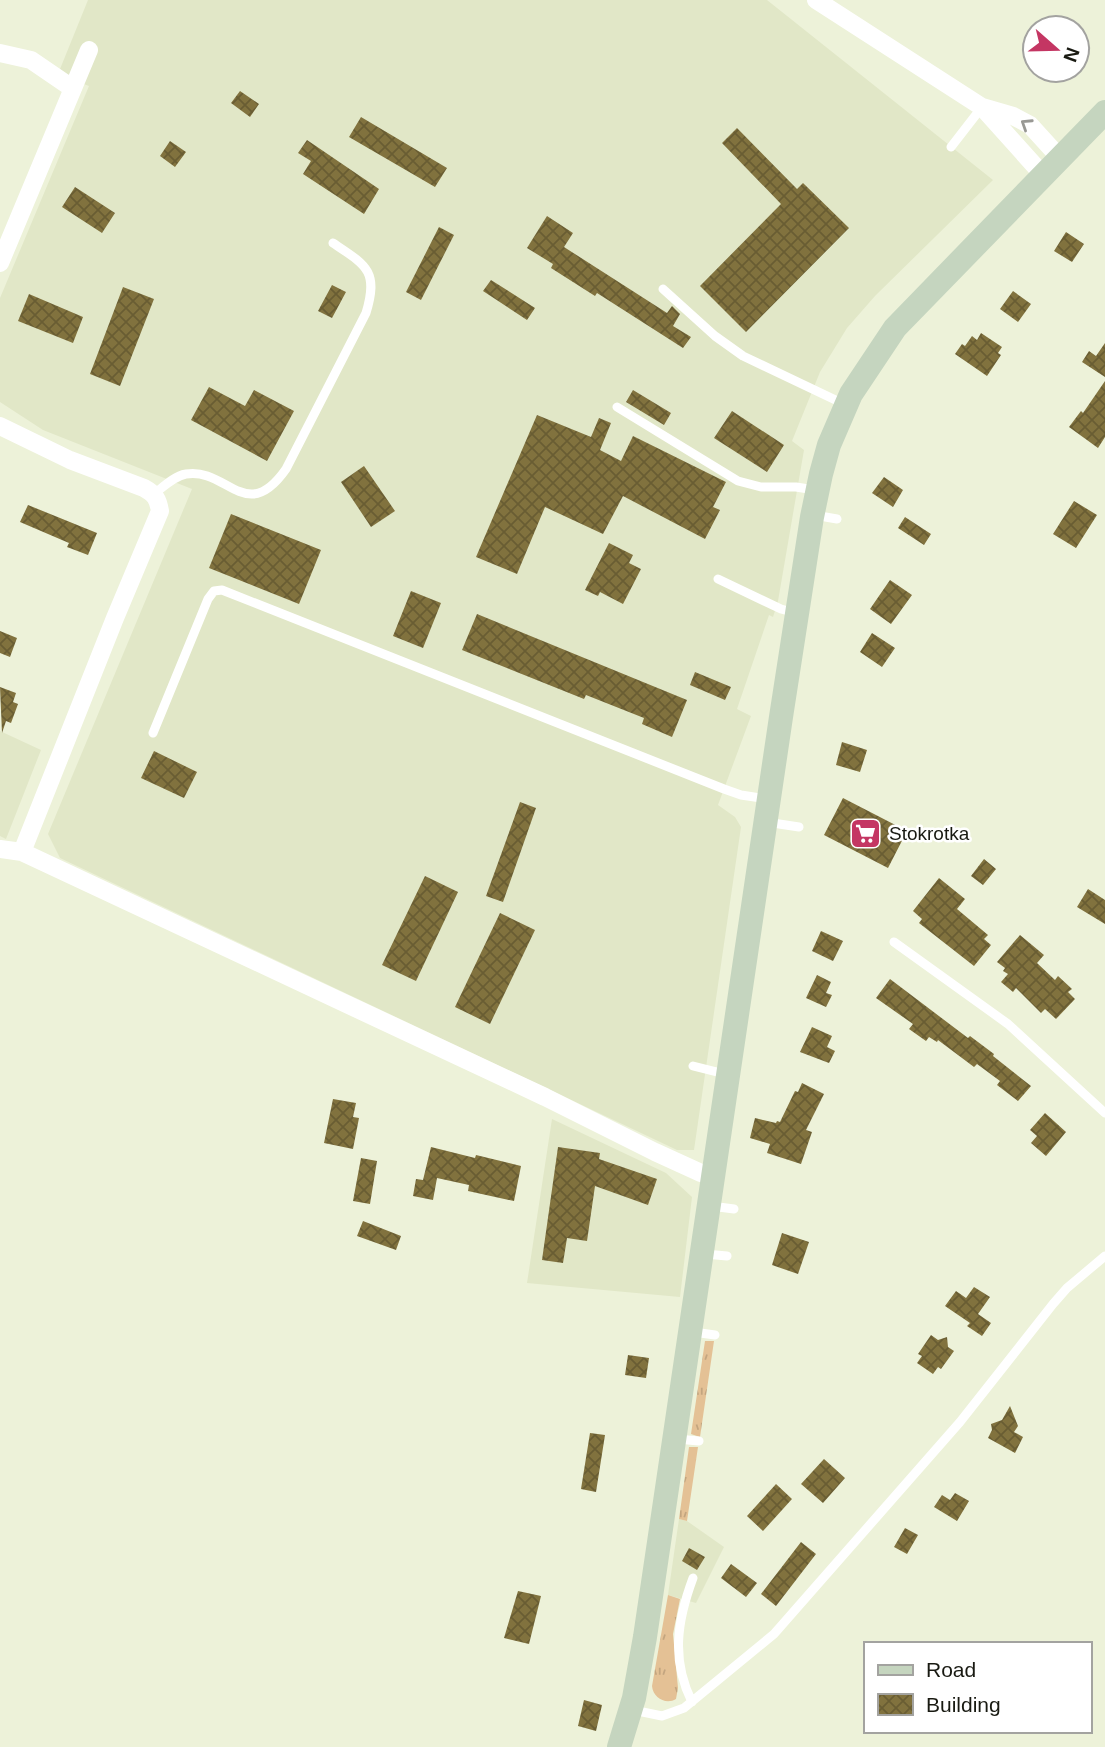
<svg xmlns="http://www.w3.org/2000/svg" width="1105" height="1747" viewBox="0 0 1105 1747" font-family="Arial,sans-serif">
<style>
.built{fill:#e1e7c7}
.grass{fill:url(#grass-tufts)}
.building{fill:url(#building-cross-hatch)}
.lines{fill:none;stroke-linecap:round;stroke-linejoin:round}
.service{stroke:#fff;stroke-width:9}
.minor{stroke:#fff;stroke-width:18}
.secondary{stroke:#c5d5bf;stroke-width:24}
.oneway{stroke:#989894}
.labels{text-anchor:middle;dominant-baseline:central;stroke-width:5;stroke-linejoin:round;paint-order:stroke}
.poi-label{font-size:19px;fill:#191a12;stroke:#fff;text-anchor:start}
</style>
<defs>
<pattern id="grass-tufts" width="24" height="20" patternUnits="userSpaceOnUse" patternTransform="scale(1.75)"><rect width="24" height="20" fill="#e4c195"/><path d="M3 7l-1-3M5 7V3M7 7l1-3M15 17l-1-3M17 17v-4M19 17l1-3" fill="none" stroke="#c3a57f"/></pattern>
<pattern id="building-cross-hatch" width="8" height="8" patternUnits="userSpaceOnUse" patternTransform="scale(1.75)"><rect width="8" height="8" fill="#81723e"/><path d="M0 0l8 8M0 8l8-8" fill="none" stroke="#695d33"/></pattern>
</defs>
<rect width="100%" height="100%" fill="#edf2d9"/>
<path class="built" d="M 88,0 L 767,0 L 993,180 L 875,296 L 847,328 L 820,372 L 792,441 L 804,450 L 778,601 L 773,617 L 769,615 L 737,709 L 751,716 L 718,805 L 735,817 L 741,827 L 694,1150 L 677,1150 L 60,858 L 48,834 L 192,489 L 43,430 L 0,402 L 0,298 L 89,86 L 58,74 Z
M 0,731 L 41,750 L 6,839 L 0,836 Z
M 552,1119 L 666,1173 L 692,1197 L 680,1297 L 527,1283 Z
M 679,1519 L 687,1521 L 724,1547 L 696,1603 L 668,1595 Z"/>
<path class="grass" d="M 705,1341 L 714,1341 L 700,1437 L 691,1434 Z
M 689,1447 L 698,1447 L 687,1521 L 679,1519 Z
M 668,1595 L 680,1599 L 673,1634 L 678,1688 L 676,1699 C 666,1705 653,1698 652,1686 Z"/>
<path class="building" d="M 240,91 L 259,104 L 250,117 L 231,103 Z
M 361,117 L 447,168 L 435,187 L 349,137 Z
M 737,128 L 797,189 L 803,183 L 849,228 L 746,332 L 700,286 L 781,204 L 722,143 Z
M 307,140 L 379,189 L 364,214 L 303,174 L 311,161 L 298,153 Z
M 170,141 L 186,152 L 175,167 L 160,156 Z
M 75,187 L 115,213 L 102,233 L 62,207 Z
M 547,216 L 573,233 L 564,247 L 667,313 L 672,306 L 680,314 L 673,326 L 691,337 L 683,348 L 597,293 L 595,296 L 551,268 L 553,264 L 527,248 Z
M 439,227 L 454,235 L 421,300 L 406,292 Z
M 1066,232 L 1084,244 L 1072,262 L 1054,251 Z
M 491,280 L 535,308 L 527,320 L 483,291 Z
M 332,285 L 346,292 L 332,318 L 318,311 Z
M 123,287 L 154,299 L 120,386 L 90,374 Z
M 1013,291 L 1031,304 L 1018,322 L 1000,309 Z
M 29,294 L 83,317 L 73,343 L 18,321 Z
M 981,333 L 1002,347 L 998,353 L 1001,355 L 987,376 L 955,354 L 962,344 L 965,346 L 972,336 L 977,340 Z
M 1105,343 L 1105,377 L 1082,362 L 1089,351 L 1096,356 Z
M 1105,381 L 1105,437 L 1098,448 L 1069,427 L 1081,411 L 1083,413 Z
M 209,387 L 245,406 L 254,390 L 294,411 L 267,461 L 191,420 Z
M 633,390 L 671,413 L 664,425 L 626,402 Z
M 732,411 L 784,445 L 767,472 L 714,438 Z
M 537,415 L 591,437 L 599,418 L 611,423 L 600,450 L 621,461 L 633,436 L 726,482 L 713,507 L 720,510 L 705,539 L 623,496 L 603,534 L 545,507 L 517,574 L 476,557 Z
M 364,466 L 395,511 L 371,527 L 341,482 Z
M 884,477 L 903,490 L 893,507 L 872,493 Z
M 1074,501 L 1097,515 L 1076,548 L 1053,534 Z
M 28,505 L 97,533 L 88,555 L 67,547 L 69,543 L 20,522 Z
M 231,514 L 321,550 L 299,604 L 209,568 Z
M 905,517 L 931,534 L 924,545 L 898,528 Z
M 609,543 L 633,555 L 629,563 L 641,569 L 623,604 L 600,592 L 598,596 L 585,590 Z
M 890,580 L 912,595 L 891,624 L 870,609 Z
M 411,591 L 441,603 L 423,648 L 393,636 Z
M 477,614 L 687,700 L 672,737 L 642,724 L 644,718 L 586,695 L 584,699 L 462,650 Z
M 0,631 L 17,638 L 10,657 L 0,653 Z
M 872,633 L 895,648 L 882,667 L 860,652 Z
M 695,672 L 731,687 L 725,700 L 690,685 Z
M 0,687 L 16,693 L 13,702 L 18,704 L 11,723 L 6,721 L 2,733 Z
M 842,742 L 867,750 L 860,772 L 836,765 Z
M 154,751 L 197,772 L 184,798 L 141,778 Z
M 843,798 L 907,831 L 888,868 L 824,835 Z
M 520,802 L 536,808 L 503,902 L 486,896 Z
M 984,859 L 996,869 L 983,885 L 971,876 Z
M 425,876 L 458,892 L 416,981 L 382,965 Z
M 939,878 L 965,899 L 957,909 L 988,935 L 984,939 L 991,945 L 974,966 L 919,923 L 922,919 L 913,911 Z
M 1088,889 L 1105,900 L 1105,924 L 1077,907 Z
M 500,913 L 535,930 L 490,1024 L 455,1007 Z
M 821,931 L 843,941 L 833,961 L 812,951 Z
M 1020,935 L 1044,955 L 1037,963 L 1055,980 L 1058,976 L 1072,989 L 1068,992 L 1075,999 L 1056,1019 L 1045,1009 L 1041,1013 L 1016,988 L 1013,992 L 1001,982 L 1008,974 L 1003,971 L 1005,968 L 997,962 Z
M 817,975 L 831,982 L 826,993 L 832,995 L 826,1007 L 806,998 Z
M 890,979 L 968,1038 L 970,1036 L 994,1054 L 993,1056 L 1031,1086 L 1018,1101 L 997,1085 L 1000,1081 L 977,1064 L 974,1067 L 938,1040 L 937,1042 L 929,1037 L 926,1041 L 909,1029 L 913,1024 L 876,998 Z
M 812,1027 L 832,1036 L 827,1047 L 835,1051 L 829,1063 L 800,1052 Z
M 802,1083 L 824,1094 L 806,1130 L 812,1132 L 801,1164 L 767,1153 L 770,1144 L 750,1138 L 755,1118 L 776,1123 L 777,1121 L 780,1122 L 795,1091 L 798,1092 Z
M 333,1099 L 356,1103 L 353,1117 L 359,1118 L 353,1149 L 324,1143 Z
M 1045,1113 L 1066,1132 L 1046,1156 L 1031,1143 L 1037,1136 L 1030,1130 Z
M 431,1147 L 475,1158 L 476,1155 L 521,1166 L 514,1201 L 468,1191 L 469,1185 L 437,1178 L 433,1200 L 413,1196 L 416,1179 L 423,1180 Z
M 558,1147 L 600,1153 L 599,1159 L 657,1179 L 648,1205 L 595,1186 L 587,1241 L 567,1238 L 563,1263 L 542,1260 Z
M 361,1158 L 377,1161 L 370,1204 L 353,1201 Z
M 363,1221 L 401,1236 L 396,1250 L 357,1236 Z
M 782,1233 L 809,1242 L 798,1274 L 772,1265 Z
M 974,1287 L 990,1297 L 978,1314 L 991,1323 L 982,1336 L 967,1326 L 970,1323 L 945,1306 L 956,1291 L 966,1298 Z
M 931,1335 L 938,1340 L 947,1337 L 948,1347 L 954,1351 L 941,1369 L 938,1367 L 933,1374 L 917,1363 L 922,1356 L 918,1354 Z
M 628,1355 L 649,1358 L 646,1378 L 625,1375 Z
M 1010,1406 L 1018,1426 L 1014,1432 L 1023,1437 L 1015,1453 L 988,1438 L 992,1430 L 991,1424 L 1002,1420 Z
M 590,1433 L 605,1435 L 596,1492 L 581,1489 Z
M 824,1459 L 845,1478 L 823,1503 L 801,1484 Z
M 776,1484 L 792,1499 L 763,1531 L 747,1516 Z
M 955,1493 L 969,1501 L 957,1521 L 934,1507 L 942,1495 L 950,1500 Z
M 905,1528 L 918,1535 L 907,1554 L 894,1547 Z
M 801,1542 L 816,1554 L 776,1606 L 761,1594 Z
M 689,1548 L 705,1557 L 697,1570 L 682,1561 Z
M 731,1564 L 757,1583 L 746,1597 L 721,1578 Z
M 518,1591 L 541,1596 L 529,1644 L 504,1638 Z
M 584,1700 L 602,1705 L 596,1731 L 578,1726 Z"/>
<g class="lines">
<path class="service" d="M 951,147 L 982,107
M 663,289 L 715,336 L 743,356 L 846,405
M 617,407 L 738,481 L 761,487 L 796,487 L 815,490
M 154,494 C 163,487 174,476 186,474 C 227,467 246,526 286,469 L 366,313 C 379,271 366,265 333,243
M 814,515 L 837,519
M 718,579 L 781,609 L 796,613
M 153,733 L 208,599 L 214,591 L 222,590 L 724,789 L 741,795 L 767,799
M 766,822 L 799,827
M 894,942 L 1008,1024 L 1105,1113
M 693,1066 L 725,1074
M 711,1206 L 734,1209
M 705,1254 L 727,1256
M 693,1332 L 715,1335
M 677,1439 L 699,1441
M 692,1702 C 671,1660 677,1621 693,1578
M 633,1710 L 662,1716 L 684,1708 L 774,1634 L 960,1422 L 1053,1304 L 1067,1288 L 1105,1256"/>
<path class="minor" d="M 816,0 L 982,107 L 1043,175
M 0,53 L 31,60 L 72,88
M 982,107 L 1013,116 L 1030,125 L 1060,158
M 0,263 L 89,50
M 0,426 L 70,460 L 144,488 C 155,494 158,499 160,511 L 115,618 L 22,852 L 545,1097 L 655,1152 L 701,1173 L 713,1176
M 0,849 L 22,852"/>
<path class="secondary" d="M 619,1747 L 634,1698 L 645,1637 L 781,717 L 812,517 L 821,474 L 829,445 L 851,394 L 895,328 L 1105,112"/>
</g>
<defs><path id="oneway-chevron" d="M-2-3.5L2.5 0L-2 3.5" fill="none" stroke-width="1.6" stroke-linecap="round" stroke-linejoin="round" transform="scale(1.75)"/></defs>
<use class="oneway" href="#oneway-chevron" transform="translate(1026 124) rotate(-147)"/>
<defs>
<symbol id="supermarket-square" viewBox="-11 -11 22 22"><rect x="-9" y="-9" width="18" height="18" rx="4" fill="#c43663" stroke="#fff"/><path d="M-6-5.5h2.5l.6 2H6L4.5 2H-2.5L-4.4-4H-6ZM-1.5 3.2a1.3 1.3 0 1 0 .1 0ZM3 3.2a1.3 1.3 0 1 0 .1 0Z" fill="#fff"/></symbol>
</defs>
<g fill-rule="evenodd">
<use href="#supermarket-square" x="848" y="816" width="35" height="35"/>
</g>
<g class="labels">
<g class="poi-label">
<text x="889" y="833">Stokrotka</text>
</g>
</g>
<rect x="864" y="1642" width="228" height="91" fill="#ffffff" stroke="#a3a3a0" stroke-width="2"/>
<rect x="878" y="1665" width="35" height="10" fill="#c5d5bf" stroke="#a3a3a0" stroke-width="2"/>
<text x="926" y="1677" font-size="21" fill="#191a12">Road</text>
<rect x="878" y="1694" width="35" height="21" fill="url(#building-cross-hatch)" stroke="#a3a3a0" stroke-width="2"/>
<text x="926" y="1712" font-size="21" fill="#191a12">Building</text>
<g transform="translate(1056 49) rotate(110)"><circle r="33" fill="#ffffff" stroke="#a3a3a0" stroke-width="2"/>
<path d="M0-5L12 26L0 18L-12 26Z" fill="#c43663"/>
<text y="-10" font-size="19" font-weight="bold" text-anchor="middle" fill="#191a12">N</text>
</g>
</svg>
